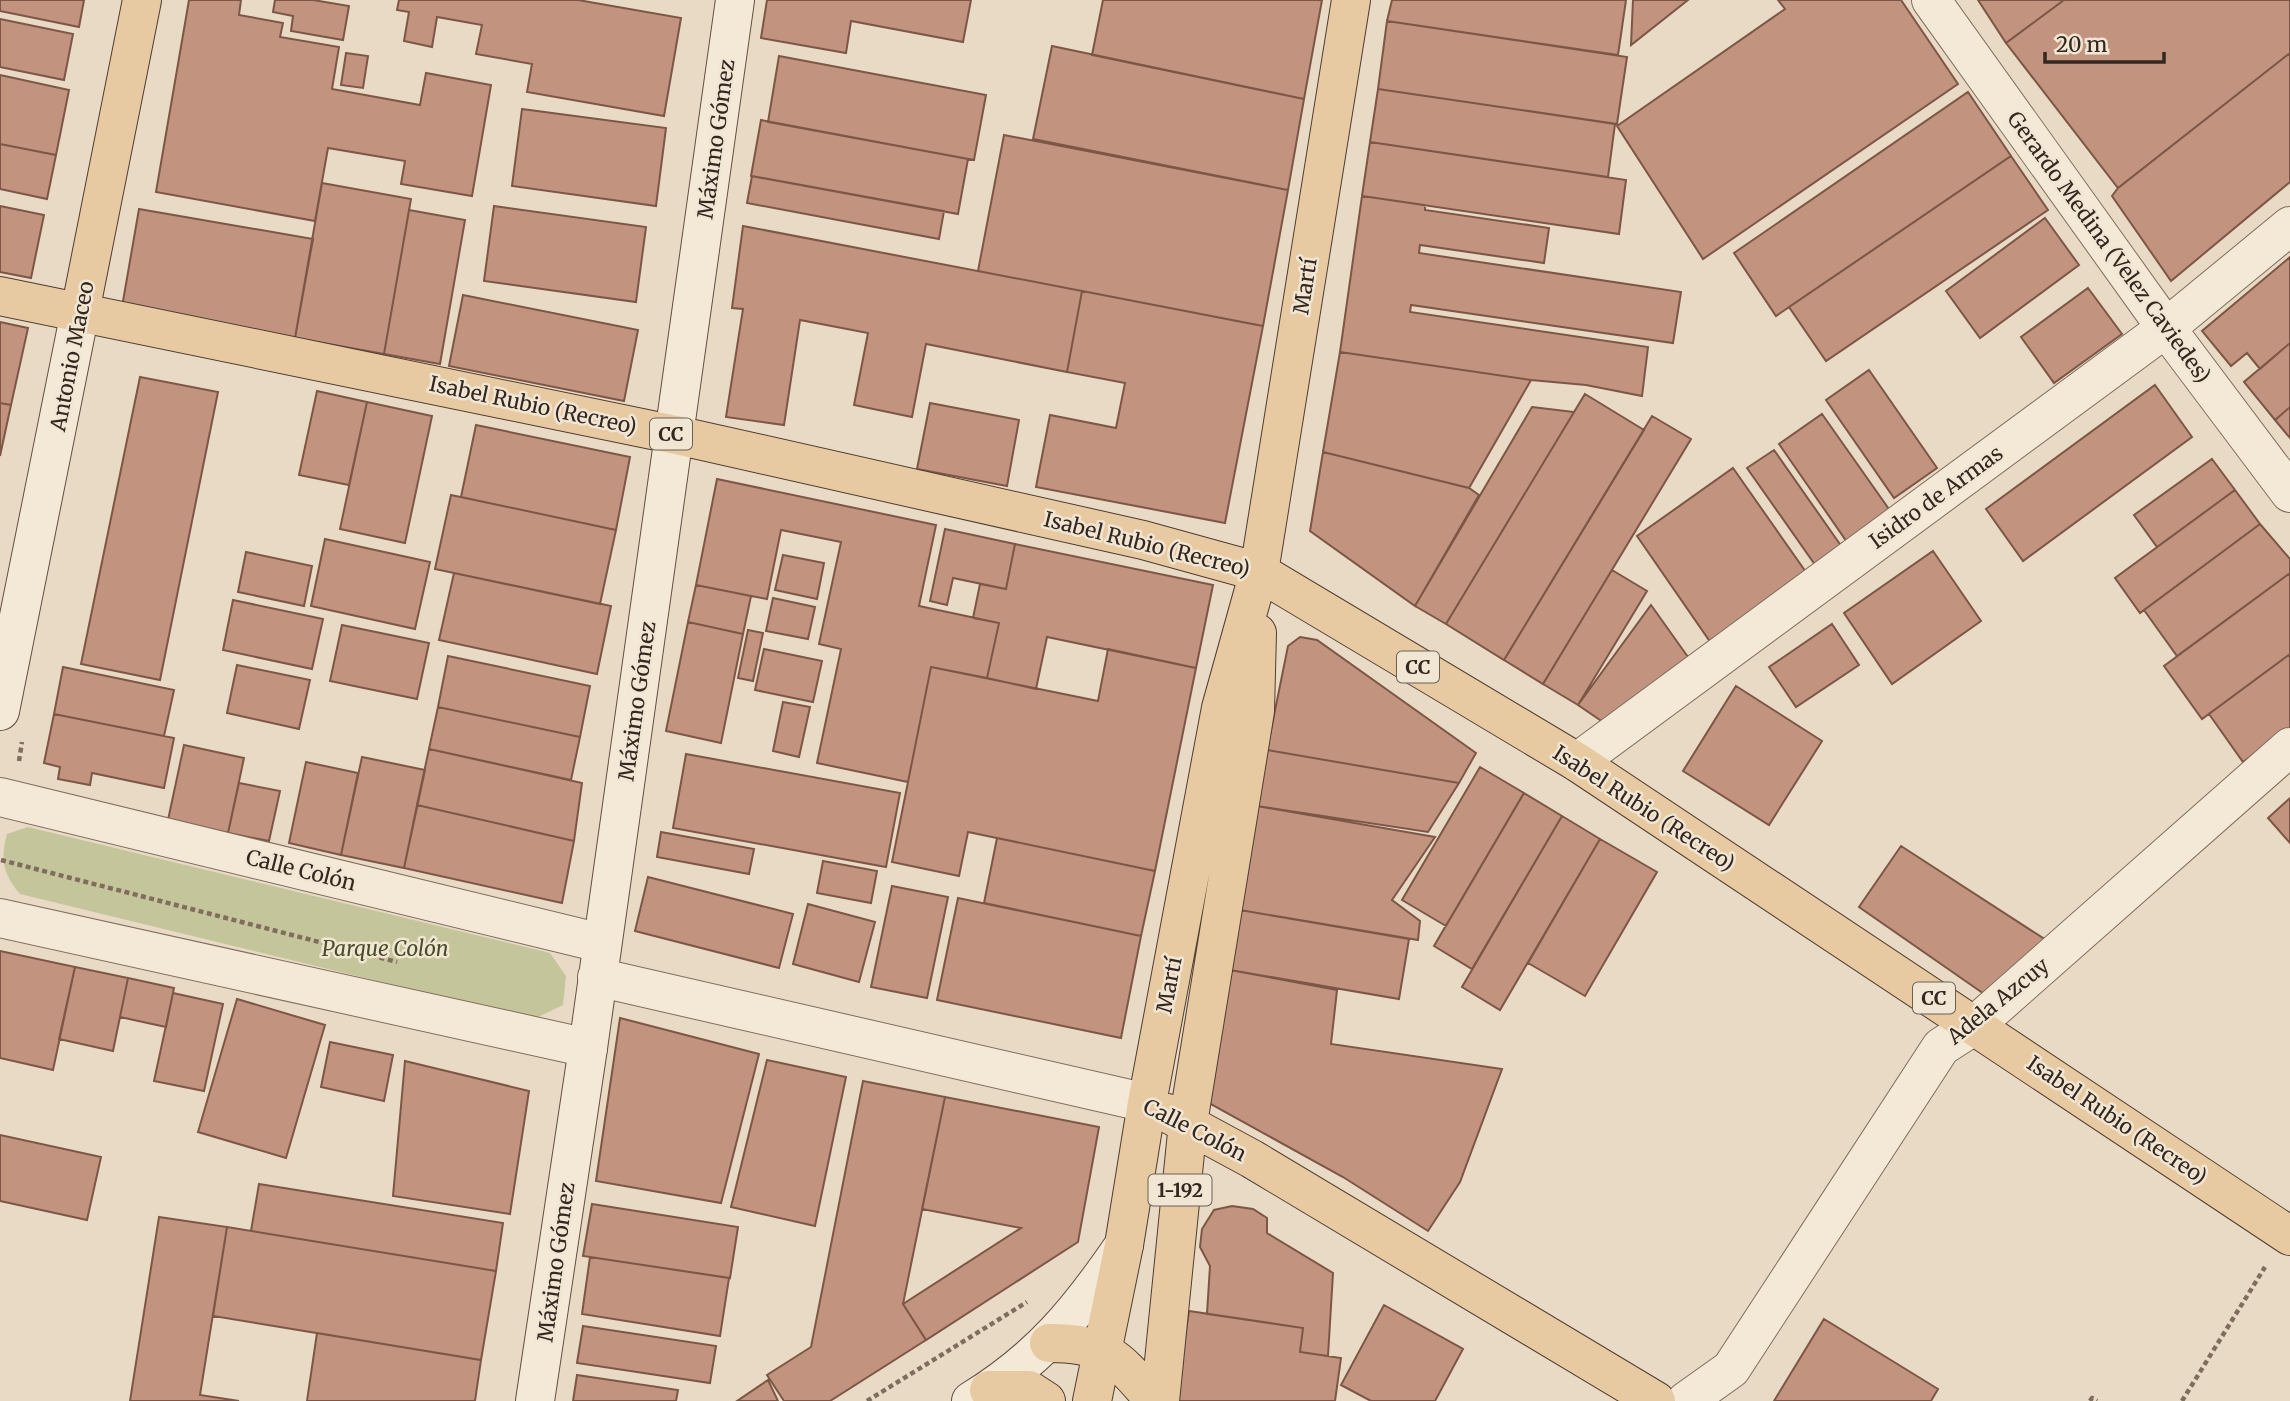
<svg xmlns="http://www.w3.org/2000/svg" width="2290" height="1401" viewBox="0 0 2290 1401" font-family="Merriweather,serif">
<style>
.green{fill:#c5c59b}
.building{fill:#c29480;stroke:#7d5646;stroke-width:2}
.lines{fill:none;stroke-linecap:round;stroke-linejoin:round}
.minor-casing{stroke:#816d5d;stroke-width:40}
.tertiary-casing{stroke:#816d5d;stroke-width:40}
.secondary-casing{stroke:#634e41;stroke-width:40}
.primary-casing{stroke:#503c31;stroke-width:40}
.path{stroke:#816d5d;stroke-width:4.5;stroke-dasharray:5 3.5;stroke-linecap:butt}
.minor{stroke:#f4e9d7;stroke-width:38}
.tertiary{stroke:#f4e9d7;stroke-width:38}
.secondary{stroke:#f4e9d7;stroke-width:38}
.primary{stroke:#e7caa2;stroke-width:38}
.labels{text-anchor:middle;dominant-baseline:central;stroke-width:5;stroke-linejoin:round;paint-order:stroke}
.shield{fill:#f1e5d4;stroke:#6c6056;stroke-width:2}
.shield-label{font-size:19px;font-weight:bold;fill:#332720}
.street-label{font-size:21px;fill:#332720;stroke:#f1e5d4}
.park-label{font-size:21px;font-style:italic;fill:#484d29;stroke:#f1e5d4}
</style>
<rect width="100%" height="100%" fill="#e8dac5"/>
<path class="green" d="M 28,827 L 550,953 L 566,976 L 563,1005 L 534,1019 L 20,894 C 3,874 0,859 7,834 Z"/>
<path class="building" d="M 0,0 L 84,0 L 79,27 L 0,11 Z
M 189,0 L 241,0 L 239,15 L 283,23 L 280,37 L 339,47 L 332,89 L 420,105 L 426,73 L 491,85 L 472,196 L 401,184 L 405,161 L 328,148 L 315,221 L 156,192 Z
M 275,0 L 313,0 L 349,6 L 343,40 L 291,31 L 293,16 L 273,12 Z
M 399,0 L 578,0 L 681,18 L 664,116 L 527,92 L 532,64 L 476,54 L 482,25 L 437,17 L 432,47 L 404,41 L 409,12 L 397,10 Z
M 767,0 L 971,0 L 963,42 L 851,21 L 846,53 L 761,38 Z
M 1103,0 L 1322,0 L 1304,99 L 1092,55 Z
M 1392,0 L 1626,0 L 1618,55 L 1387,21 Z
M 1633,0 L 1688,0 L 1631,45 Z
M 1778,0 L 1901,0 L 1958,84 L 1703,259 L 1617,126 L 1785,9 Z
M 1978,0 L 2064,0 L 2006,43 Z
M 2064,0 L 2290,0 L 2290,53 L 2118,188 L 2006,43 Z
M 0,19 L 73,34 L 64,80 L 0,67 Z
M 1387,21 L 1627,57 L 1617,124 L 1378,89 Z
M 1052,46 L 1304,99 L 1288,190 L 1033,139 Z
M 346,53 L 368,56 L 363,88 L 341,85 Z
M 2290,53 L 2290,182 L 2171,281 L 2112,196 L 2118,188 Z
M 779,56 L 986,95 L 974,160 L 768,122 Z
M 0,75 L 69,90 L 56,155 L 0,144 Z
M 1378,89 L 1615,124 L 1608,177 L 1370,142 Z
M 1968,92 L 2011,156 L 1776,316 L 1734,253 Z
M 522,109 L 666,128 L 656,206 L 512,186 Z
M 761,120 L 968,159 L 958,214 L 751,176 Z
M 1004,135 L 1288,190 L 1263,326 L 978,271 Z
M 1370,142 L 1626,180 L 1619,234 L 1362,196 Z
M 0,144 L 56,155 L 47,199 L 0,189 Z
M 2011,156 L 2048,210 L 1826,361 L 1789,307 Z
M 752,176 L 944,211 L 939,239 L 747,203 Z
M 322,183 L 411,199 L 384,354 L 295,338 Z
M 1362,196 L 1425,205 L 1425,210 L 1549,228 L 1544,263 L 1420,245 L 1419,253 L 1681,292 L 1673,343 L 1411,305 L 1410,312 L 1648,347 L 1642,396 L 1586,385 L 1531,380 L 1340,352 Z
M 0,206 L 44,215 L 31,278 L 0,272 Z
M 494,206 L 646,227 L 636,302 L 484,281 Z
M 139,209 L 313,239 L 295,338 L 122,307 Z
M 409,210 L 465,220 L 440,364 L 384,354 Z
M 2045,218 L 2079,265 L 1980,338 L 1946,291 Z
M 743,226 L 1082,291 L 1067,372 L 926,344 L 912,417 L 854,405 L 868,333 L 800,320 L 784,425 L 726,417 L 743,309 L 732,308 Z
M 2290,257 L 2290,343 L 2260,369 L 2247,353 L 2231,366 L 2202,331 Z
M 2088,288 L 2122,334 L 2054,383 L 2021,337 Z
M 1082,291 L 1263,326 L 1225,523 L 1036,487 L 1050,415 L 1116,428 L 1125,383 L 1067,372 Z
M 463,295 L 638,330 L 624,401 L 449,366 Z
M 0,322 L 28,328 L 11,405 L 0,403 Z
M 2290,343 L 2290,407 L 2275,420 L 2244,382 Z
M 1340,352 L 1531,380 L 1469,488 L 1323,452 Z
M 1869,370 L 1937,468 L 1894,498 L 1826,400 Z
M 140,377 L 218,392 L 160,680 L 81,664 Z
M 2155,385 L 2192,437 L 2023,561 L 1986,509 Z
M 317,391 L 367,402 L 349,485 L 299,475 Z
M 1585,394 L 1644,430 L 1504,660 L 1446,624 Z
M 367,402 L 432,416 L 405,543 L 340,529 Z
M 0,403 L 11,405 L 0,456 Z
M 930,403 L 1019,420 L 1007,486 L 917,469 Z
M 1532,407 L 1574,412 L 1446,624 L 1415,606 Z
M 2290,407 L 2290,438 L 2275,420 Z
M 1822,414 L 1891,512 L 1847,542 L 1779,444 Z
M 1652,416 L 1691,439 L 1543,684 L 1504,660 Z
M 476,425 L 630,457 L 616,530 L 461,497 Z
M 1774,450 L 1844,550 L 1818,569 L 1747,468 Z
M 1323,452 L 1469,488 L 1479,495 L 1415,606 L 1310,531 Z
M 2212,459 L 2235,490 L 2157,547 L 2134,515 Z
M 1733,468 L 1808,575 L 1711,643 L 1637,536 Z
M 717,479 L 936,525 L 919,606 L 999,623 L 987,678 L 931,667 L 908,782 L 817,763 L 841,649 L 819,644 L 841,542 L 781,530 L 767,599 L 696,585 Z
M 2235,490 L 2260,524 L 2140,613 L 2115,578 Z
M 451,495 L 616,530 L 600,604 L 435,569 Z
M 2260,524 L 2290,559 L 2290,573 L 2177,656 L 2144,610 Z
M 945,529 L 1015,544 L 1006,589 L 953,578 L 947,605 L 930,601 Z
M 325,539 L 430,562 L 415,629 L 311,606 Z
M 1015,544 L 1213,585 L 1196,668 L 1047,637 L 1036,689 L 987,678 L 999,623 L 973,618 L 980,584 L 1006,589 Z
M 1933,551 L 1981,621 L 1892,684 L 1844,613 Z
M 246,552 L 312,566 L 304,606 L 238,592 Z
M 783,555 L 824,563 L 817,599 L 775,590 Z
M 1612,570 L 1647,591 L 1578,705 L 1543,684 Z
M 454,573 L 611,606 L 597,674 L 439,640 Z
M 2290,573 L 2290,654 L 2202,719 L 2164,666 Z
M 696,585 L 751,596 L 743,634 L 688,622 Z
M 773,598 L 815,607 L 808,639 L 766,631 Z
M 233,600 L 323,619 L 312,669 L 223,650 Z
M 1651,605 L 1688,657 L 1603,722 L 1578,705 Z
M 688,622 L 743,634 L 721,743 L 666,731 Z
M 1832,624 L 1859,665 L 1796,707 L 1769,667 Z
M 342,625 L 429,643 L 417,699 L 330,681 Z
M 748,630 L 763,633 L 753,681 L 738,678 Z
M 1300,637 L 1317,640 L 1476,753 L 1459,783 L 1267,750 L 1288,646 Z
M 764,649 L 822,661 L 813,702 L 755,690 Z
M 1108,649 L 1196,668 L 1155,871 L 968,832 L 959,876 L 892,862 L 931,667 L 1098,701 Z
M 2290,654 L 2290,728 L 2243,762 L 2209,714 Z
M 448,656 L 590,686 L 580,737 L 438,707 Z
M 237,665 L 310,680 L 299,729 L 227,713 Z
M 63,667 L 174,690 L 164,736 L 54,714 Z
M 1736,686 L 1822,741 L 1769,825 L 1683,771 Z
M 783,702 L 810,707 L 799,757 L 773,751 Z
M 438,707 L 580,737 L 571,780 L 429,749 Z
M 54,714 L 174,738 L 164,788 L 92,773 L 90,785 L 58,779 L 60,767 L 44,763 Z
M 184,745 L 244,758 L 228,833 L 168,820 Z
M 429,749 L 582,783 L 574,841 L 417,805 Z
M 1267,750 L 1459,783 L 1428,832 L 1257,806 Z
M 686,754 L 900,793 L 886,867 L 673,828 Z
M 362,757 L 425,770 L 404,868 L 341,855 Z
M 306,762 L 358,773 L 341,855 L 289,843 Z
M 1480,767 L 1524,793 L 1446,926 L 1402,900 Z
M 239,783 L 280,791 L 269,841 L 228,833 Z
M 1524,793 L 1562,816 L 1472,969 L 1434,946 Z
M 2290,798 L 2290,843 L 2268,818 Z
M 417,805 L 574,841 L 562,903 L 404,868 Z
M 1257,806 L 1435,837 L 1392,900 L 1420,921 L 1418,940 L 1240,910 Z
M 1562,816 L 1600,839 L 1500,1010 L 1462,987 Z
M 661,832 L 754,849 L 749,874 L 657,857 Z
M 997,838 L 1155,871 L 1141,936 L 984,903 Z
M 1600,839 L 1657,872 L 1585,996 L 1528,963 Z
M 1901,846 L 2046,940 L 1987,996 L 1859,907 Z
M 823,861 L 877,871 L 871,903 L 817,893 Z
M 648,877 L 793,914 L 779,968 L 635,931 Z
M 892,886 L 948,897 L 927,998 L 871,987 Z
M 958,898 L 1141,936 L 1121,1038 L 937,1000 Z
M 808,904 L 875,922 L 859,982 L 793,964 Z
M 1240,910 L 1409,939 L 1399,999 L 1230,970 Z
M 0,951 L 75,967 L 53,1070 L 0,1058 Z
M 75,967 L 128,978 L 113,1051 L 59,1039 Z
M 1230,970 L 1337,990 L 1331,1044 L 1502,1069 L 1460,1182 L 1428,1231 L 1343,1177 L 1207,1102 Z
M 128,978 L 174,988 L 166,1027 L 120,1017 Z
M 173,993 L 223,1004 L 204,1091 L 154,1081 Z
M 237,999 L 325,1025 L 286,1158 L 198,1132 Z
M 620,1018 L 759,1054 L 721,1203 L 596,1181 Z
M 330,1042 L 393,1055 L 384,1101 L 321,1087 Z
M 767,1060 L 846,1077 L 815,1226 L 731,1207 Z
M 405,1061 L 529,1091 L 510,1214 L 393,1196 Z
M 863,1081 L 945,1097 L 903,1304 L 926,1340 L 830,1401 L 784,1401 L 767,1375 L 811,1347 Z
M 945,1097 L 1099,1127 L 1078,1242 L 926,1340 L 903,1304 L 1021,1228 L 922,1209 Z
M 0,1135 L 101,1157 L 87,1220 L 0,1201 Z
M 259,1184 L 503,1223 L 496,1271 L 251,1231 Z
M 592,1204 L 738,1227 L 730,1278 L 583,1256 Z
M 1232,1206 L 1253,1209 L 1267,1218 L 1267,1233 L 1333,1273 L 1328,1356 L 1300,1352 L 1303,1328 L 1207,1314 L 1210,1266 L 1200,1247 L 1202,1229 L 1214,1210 Z
M 159,1217 L 227,1227 L 200,1395 L 239,1401 L 130,1401 Z
M 227,1227 L 496,1271 L 481,1360 L 213,1316 Z
M 590,1257 L 729,1278 L 720,1336 L 582,1314 Z
M 1384,1305 L 1463,1349 L 1435,1401 L 1371,1401 L 1341,1385 Z
M 1189,1311 L 1303,1328 L 1300,1352 L 1341,1358 L 1335,1401 L 1175,1401 Z
M 1824,1319 L 1938,1389 L 1931,1401 L 1774,1401 Z
M 583,1326 L 716,1346 L 710,1383 L 577,1363 Z
M 317,1333 L 481,1360 L 475,1401 L 307,1401 Z
M 577,1375 L 678,1390 L 676,1401 L 573,1401 Z
M 768,1380 L 778,1401 L 737,1401 Z"/>
<g class="lines">
<defs>
<path id="minor" d="M 0,797 L 601,943
M 0,918 L 588,1048
M 1686,1401 L 1731,1369 L 1941,1047 L 1975,1025 L 2290,747"/>
<path id="tertiary" d="M 1931,0 L 2166,328 L 2290,493
M 1577,762 L 2166,328 L 2290,226
M 597,977 L 1147,1103"/>
<path id="secondary" d="M 0,711 L 80,312
M 535,1401 L 588,1048 L 735,0
M 971,1401 C 1040,1359 1079,1311 1124,1245"/>
<path id="primary" d="M 0,296 L 676,435 L 1143,540 L 1259,572 L 1577,762 L 2290,1236
M 80,312 L 142,0
M 1167,1113 L 1252,1159 L 1656,1401
M 1049,1343 C 1108,1343 1118,1359 1155,1401
M 989,1390 L 1029,1390 L 1046,1401
M 1092,1401 L 1124,1245 L 1147,1103 L 1221,708 L 1259,572 L 1351,0
M 1160,1401 L 1188,1123 L 1255,711 L 1257,633"/>
</defs>
<use href="#minor" class="minor-casing"/>
<use href="#tertiary" class="tertiary-casing"/>
<use href="#secondary" class="secondary-casing"/>
<use href="#primary" class="primary-casing"/>
<path class="path" d="M 19,761 L 22,742
M 1,860 L 397,962
M 867,1401 L 1027,1302
M 2090,1401 L 2092,1398 L 2097,1401
M 2182,1401 L 2265,1267"/>
<use href="#minor" class="minor"/>
<use href="#tertiary" class="tertiary"/>
<use href="#secondary" class="secondary"/>
<use href="#primary" class="primary"/>
</g>
<g class="labels">
<g class="shield">
<rect x="650" y="418.5" width="42" height="31" rx="5"/>
<rect x="1397" y="651.5" width="42" height="31" rx="5"/>
<rect x="1913" y="982.5" width="42" height="31" rx="5"/>
<rect x="1148.5" y="1174.5" width="63" height="31" rx="5"/>
</g>
<g class="shield-label">
<text x="671" y="434">CC</text>
<text x="1418" y="667">CC</text>
<text x="1934" y="998">CC</text>
<text x="1180" y="1190">1-192</text>
</g>
<g class="street-label">
<text transform="translate(716 139) rotate(-82)">Máximo Gómez</text>
<text transform="translate(2109 247) rotate(54)">Gerardo Medina (Velez Caviedes)</text>
<text transform="translate(1305 286) rotate(-81)">Martí</text>
<text transform="translate(72 356) rotate(-79)">Antonio Maceo</text>
<text transform="translate(533 405) rotate(12)">Isabel Rubio (Recreo)</text>
<text transform="translate(1936 497) rotate(-36)">Isidro de Armas</text>
<text transform="translate(1147 544) rotate(14)">Isabel Rubio (Recreo)</text>
<text transform="translate(637 701) rotate(-82)">Máximo Gómez</text>
<text transform="translate(1644 808) rotate(33)">Isabel Rubio (Recreo)</text>
<text transform="translate(301 870) rotate(14)">Calle Colón</text>
<text transform="translate(1169 985) rotate(-79)">Martí</text>
<text transform="translate(1998 1001) rotate(-39)">Adela Azcuy</text>
<text transform="translate(2117 1120) rotate(34)">Isabel Rubio (Recreo)</text>
<text transform="translate(1195 1130) rotate(27)">Calle Colón</text>
<text transform="translate(556 1262) rotate(-82)">Máximo Gómez</text>
</g>
<g class="park-label">
<text x="385" y="948">Parque Colón</text>
</g>
</g>
<path d="M2045 52v10h119v-10" fill="none" stroke="#332720" stroke-width="3.5"/>
<text x="2056" y="52" font-size="21" fill="#332720" stroke="#f1e5d4" stroke-width="5" paint-order="stroke">20 m</text>
</svg>
